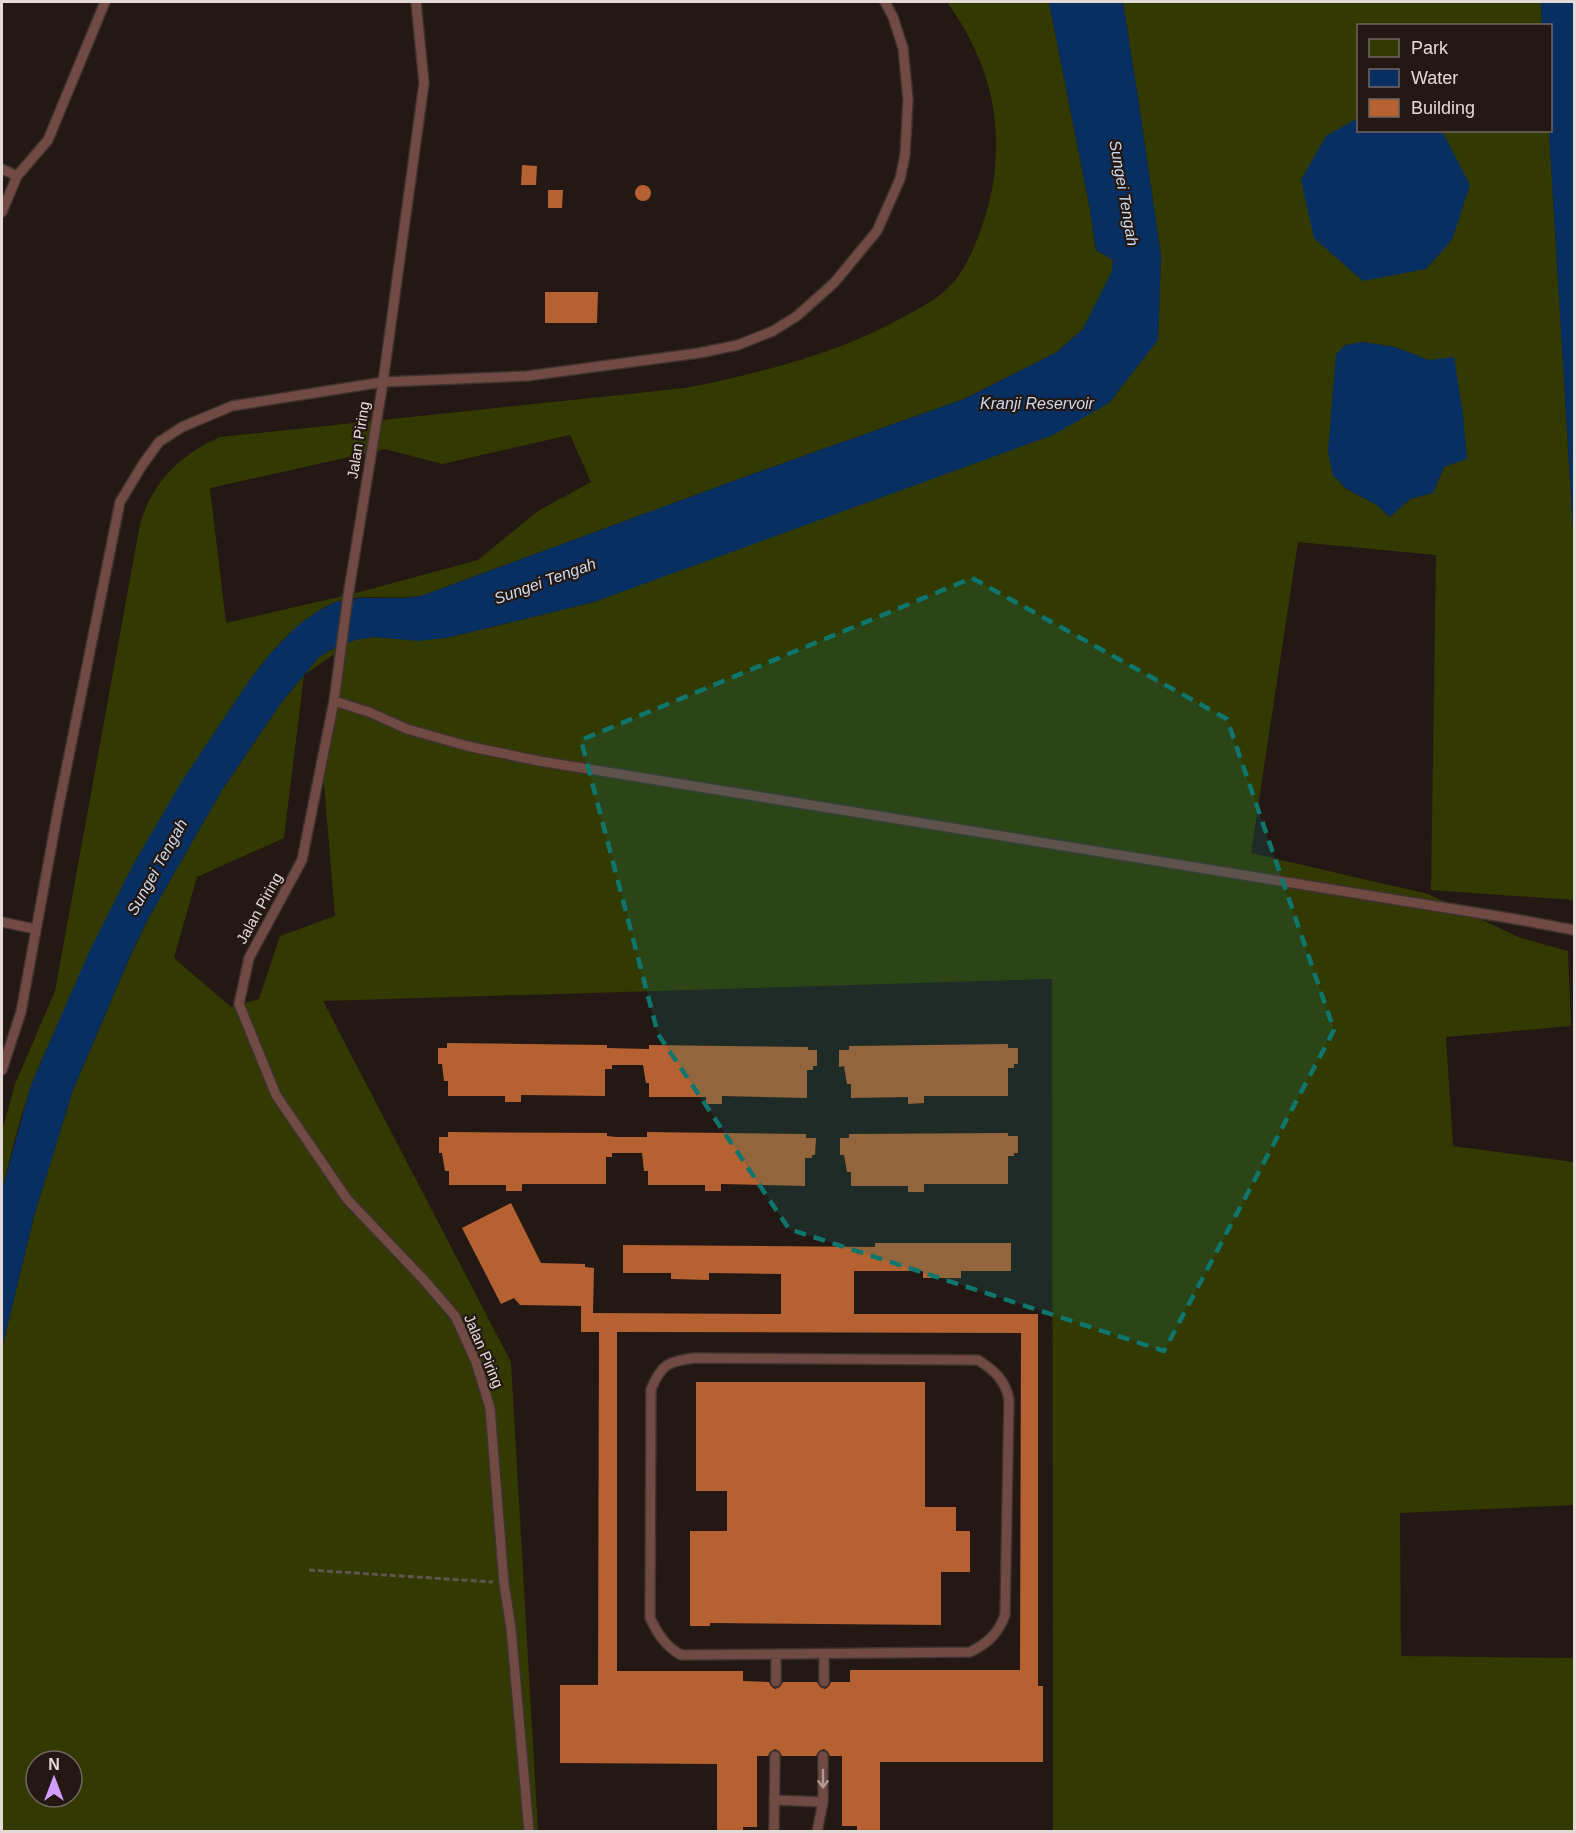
<svg xmlns="http://www.w3.org/2000/svg" width="1576" height="1833" viewBox="0 0 1576 1833" font-family="Helvetica,sans-serif">
<style>
.green{fill:#323901;fill-rule:evenodd}
.water{fill:#082f62}
.building{fill:#b56131;fill-rule:evenodd}
.lines{fill:none;stroke-linecap:round;stroke-linejoin:round}
.lane-casing{stroke:#3f332f;stroke-width:12}
.path{stroke:#5f5450;stroke-width:3;stroke-dasharray:6 3;stroke-linecap:butt}
.lane{stroke:#724a44;stroke-width:9}
.oneway{stroke:#b09995}
.marked{fill:#0f766e;fill-opacity:0.2;stroke:#0f766e;stroke-width:4.5;stroke-dasharray:12 8;stroke-linejoin:round}
.labels{text-anchor:middle;dominant-baseline:central;stroke-width:4.5;stroke-linejoin:round;paint-order:stroke}
.street-label{font-size:15px;fill:#e3dad7;stroke:#241814}
.water-label{font-size:16px;font-style:italic;fill:#cbd9ed;stroke:#241814}
</style>
<rect width="100%" height="100%" fill="#241814"/>
<path class="green" d="M 947,2 L 1049,2 L 1090,209 L 1096,250 L 1113,260 L 1113,271 L 1083,329 L 1057,352 L 964,399 L 739,479 L 421,596 C 395,600 354,592 331,604 C 280,630 250,680 219,726 C 159,815 109,908 67,1006 C 55,1032 41,1058 32,1085 C 19,1119 11,1155 2,1190 L 2,1131 L 15,1084 L 55,991 L 140,524 C 153,481 180,455 220,437 L 685,388 C 758,374 844,352 909,314 C 923,306 939,298 950,286 C 975,260 992,202 995,168 C 1001,104 983,53 947,2 ZM 570,435 L 591,482 L 538,511 L 478,560 L 356,593 L 226,623 L 210,488 L 385,449 L 442,464 Z
M 1123,2 L 1541,2 L 1542,25 L 1358,26 L 1358,130 L 1549,131 L 1574,545 L 1574,900 L 1431,890 L 1436,555 L 1298,542 L 1251,853 L 1428,894 L 1518,937 L 1568,951 L 1571,1026 L 1446,1037 L 1453,1146 L 1574,1162 L 1574,1505 L 1400,1513 L 1401,1656 L 1574,1658 L 1574,1831 L 1053,1831 L 1052,979 L 323,1001 L 511,1362 L 538,1831 L 2,1832 L 2,1348 L 34,1216 L 73,1090 L 130,957 L 148,919 L 222,790 L 281,703 L 319,657 L 330,650 L 355,640 L 374,637 L 397,639 L 446,638 L 594,602 L 1109,403 L 1158,339 L 1161,256 L 1137,91 ZM 1363,342 L 1395,347 L 1428,360 L 1444,467 L 1433,492 L 1410,499 L 1390,517 L 1377,505 L 1345,488 L 1345,345 ZM 339,651 L 322,759 L 335,916 L 280,936 L 259,999 L 231,1007 L 174,958 L 197,877 L 284,838 L 304,675 ZM 36,1761 L 72,1761 L 72,1797 L 36,1797 Z"/>
<path class="water" d="M 1049,2 L 1123,2 L 1137,91 L 1161,256 L 1158,340 L 1109,403 L 1053,435 L 594,602 L 446,638 L 418,641 L 374,637 L 355,640 L 330,650 L 319,657 L 281,703 L 222,790 L 148,919 L 130,956 L 73,1090 L 34,1216 L 2,1348 L 2,1190 L 31,1085 L 89,952 L 134,863 L 182,781 L 251,678 L 272,652 L 297,626 L 318,611 L 335,602 L 359,598 L 406,598 L 421,596 L 739,479 L 964,399 L 1057,352 L 1083,329 L 1112,271 L 1113,260 L 1096,250 L 1090,209 Z
M 1541,2 L 1574,2 L 1574,545 L 1549,131 L 1550,130 L 1550,26 L 1542,25 Z
M 1358,118 L 1358,130 L 1439,130 L 1443,133 L 1470,185 L 1452,240 L 1426,269 L 1363,281 L 1314,238 L 1301,180 L 1326,136 Z
M 1363,342 L 1395,347 L 1428,360 L 1454,357 L 1463,414 L 1467,459 L 1444,467 L 1433,493 L 1410,499 L 1390,517 L 1377,505 L 1345,488 L 1333,475 L 1328,452 L 1336,354 L 1345,345 Z"/>
<path class="building" d="M 522,165 L 537,166 L 536,185 L 521,185 Z
M635 193a8 8 0 1 1 16 0a8 8 0 1 1-16 0Z
M 548,190 L 563,190 L 562,208 L 548,208 Z
M 545,292 L 598,292 L 597,323 L 545,323 Z
M 447,1043 L 607,1045 L 607,1048 L 649,1049 L 649,1045 L 808,1047 L 808,1050 L 817,1050 L 817,1066 L 813,1066 L 813,1070 L 807,1070 L 807,1098 L 722,1096 L 722,1104 L 706,1104 L 706,1097 L 649,1097 L 649,1083 L 646,1083 L 643,1065 L 612,1065 L 612,1069 L 605,1069 L 605,1096 L 521,1095 L 521,1102 L 505,1102 L 505,1096 L 448,1096 L 448,1081 L 444,1081 L 442,1064 L 438,1064 L 438,1048 L 447,1048 Z
M 1008,1044 L 1008,1048 L 1018,1048 L 1018,1064 L 1014,1064 L 1014,1068 L 1008,1068 L 1008,1096 L 924,1096 L 924,1103 L 908,1104 L 908,1097 L 851,1098 L 851,1084 L 847,1084 L 844,1066 L 839,1067 L 839,1050 L 849,1050 L 849,1046 Z
M 448,1132 L 607,1133 L 607,1136 L 616,1137 L 647,1137 L 647,1132 L 806,1134 L 806,1138 L 816,1138 L 815,1155 L 812,1155 L 812,1158 L 805,1158 L 805,1186 L 721,1184 L 721,1191 L 705,1191 L 705,1185 L 648,1185 L 648,1171 L 644,1171 L 642,1153 L 612,1153 L 612,1157 L 606,1157 L 606,1184 L 522,1184 L 522,1191 L 506,1191 L 506,1185 L 449,1185 L 449,1171 L 445,1171 L 442,1153 L 439,1153 L 439,1137 L 448,1137 Z
M 1008,1133 L 1008,1136 L 1018,1136 L 1018,1153 L 1014,1153 L 1014,1156 L 1008,1156 L 1008,1184 L 924,1184 L 924,1192 L 908,1192 L 908,1186 L 851,1186 L 851,1172 L 847,1172 L 844,1155 L 840,1155 L 840,1138 L 849,1138 L 849,1134 Z
M 511,1203 L 541,1263 L 585,1264 L 585,1267 L 594,1268 L 593,1313 L 781,1314 L 781,1274 L 709,1273 L 709,1280 L 671,1279 L 671,1273 L 623,1273 L 623,1245 L 875,1247 L 875,1243 L 1011,1243 L 1011,1271 L 961,1271 L 961,1278 L 923,1278 L 923,1271 L 854,1271 L 854,1314 L 1038,1314 L 1038,1686 L 1043,1686 L 1043,1762 L 880,1762 L 880,1832 L 857,1832 L 857,1826 L 842,1826 L 842,1756 L 830,1756 L 828,1752 L 824,1749 L 819,1751 L 816,1756 L 782,1756 L 779,1751 L 775,1749 L 770,1752 L 768,1756 L 757,1756 L 757,1827 L 743,1827 L 743,1832 L 717,1832 L 717,1764 L 560,1763 L 560,1685 L 598,1685 L 599,1332 L 581,1332 L 581,1306 L 520,1305 L 514,1298 L 501,1304 L 462,1228 ZM 617,1332 L 1021,1333 L 1020,1670 L 850,1670 L 850,1682 L 831,1682 L 829,1686 L 825,1689 L 820,1687 L 817,1682 L 783,1682 L 780,1687 L 775,1689 L 771,1686 L 769,1682 L 743,1681 L 743,1671 L 617,1671 Z
M 696,1382 L 925,1382 L 925,1507 L 956,1507 L 956,1531 L 970,1531 L 970,1572 L 941,1572 L 941,1625 L 710,1623 L 710,1626 L 690,1626 L 690,1531 L 727,1531 L 727,1491 L 696,1491 Z"/>
<g class="lines">
<defs>
<path id="lane" d="M 416,2 L 424,83 L 383,382 L 348,596 L 334,701 L 302,860 L 249,958 L 239,1004 L 276,1095 L 347,1199 L 424,1280 L 455,1316 L 476,1362 L 490,1408 L 504,1584 L 511,1628 L 529,1832
M 2,169 L 17,176
M 2,212 L 17,176 L 48,140 L 105,2
M 334,701 L 369,712 L 407,729 L 467,746 L 539,761 L 1515,919 L 1574,930
M 2,922 L 35,929
M 2,1070 L 21,1012 L 58,810 L 120,502 L 143,464 L 159,442 L 182,427 L 232,406 L 383,382 L 527,376 L 699,353 L 738,345 L 773,331 L 797,316 L 834,283 L 877,231 L 900,179 L 905,155 L 908,100 L 903,48 L 893,17 L 885,2
M 694,1358 L 978,1360 C 994,1370 1006,1381 1009,1400 L 1005,1615 C 998,1634 988,1643 970,1652 L 681,1655 C 665,1646 658,1634 650,1618 L 651,1389 C 662,1364 667,1362 694,1358 Z
M 776,1682 L 776,1655
M 824,1682 L 824,1654
M 774,1800 L 823,1802
M 774,1832 L 775,1756
M 817,1832 L 823,1802 L 823,1756"/>
</defs>
<use href="#lane" class="lane-casing"/>
<path class="path" d="M 309,1570 L 493,1582"/>
<use href="#lane" class="lane"/>
</g>
<defs><path id="oneway-shaft" d="M-6 0H5M1.5-3L5.5 0L1.5 3" fill="none" stroke-width="1.6" stroke-linecap="round" stroke-linejoin="round" transform="scale(1.5)"/></defs>
<use class="oneway" href="#oneway-shaft" transform="translate(823 1779) rotate(90)"/>
<path class="marked" d="M 972,578 L 1227,719 L 1334,1030 L 1164,1351 L 789,1229 L 658,1034 L 581,740 Z"/>
<g class="labels">
<g class="street-label">
<text transform="translate(358 440) rotate(-81)">Jalan Piring</text>
<text transform="translate(259 908) rotate(-61)">Jalan Piring</text>
<text transform="translate(484 1351) rotate(67)">Jalan Piring</text>
</g>
<g class="water-label">
<text transform="translate(1124 193) rotate(80)">Sungei Tengah</text>
<text x="1037" y="403">Kranji Reservoir</text>
<text transform="translate(545 581) rotate(-20)">Sungei Tengah</text>
<text transform="translate(157 867) rotate(-61)">Sungei Tengah</text>
</g>
</g>
<rect width="1576" height="1833" fill="none" stroke="#e3dad7" stroke-width="6"/>
<rect x="1357" y="24" width="195" height="108" fill="#241814" stroke="#706662" stroke-width="1.5"/>
<rect x="1369" y="39" width="30" height="18" fill="#323901" stroke="#706662" stroke-width="1.5"/>
<text x="1411" y="54" font-size="18" fill="#e3dad7">Park</text>
<rect x="1369" y="69" width="30" height="18" fill="#082f62" stroke="#706662" stroke-width="1.5"/>
<text x="1411" y="84" font-size="18" fill="#e3dad7">Water</text>
<rect x="1369" y="99" width="30" height="18" fill="#b56131" stroke="#706662" stroke-width="1.5"/>
<text x="1411" y="114" font-size="18" fill="#e3dad7">Building</text>
<g transform="translate(54 1779)"><circle r="28" fill="#241814" stroke="#706662" stroke-width="1.5"/>
<path d="M0-4.5L10 22L0 15L-10 22Z" fill="#d19dfe"/>
<text y="-9" font-size="16" font-weight="bold" text-anchor="middle" fill="#e3dad7">N</text>
</g>
</svg>
